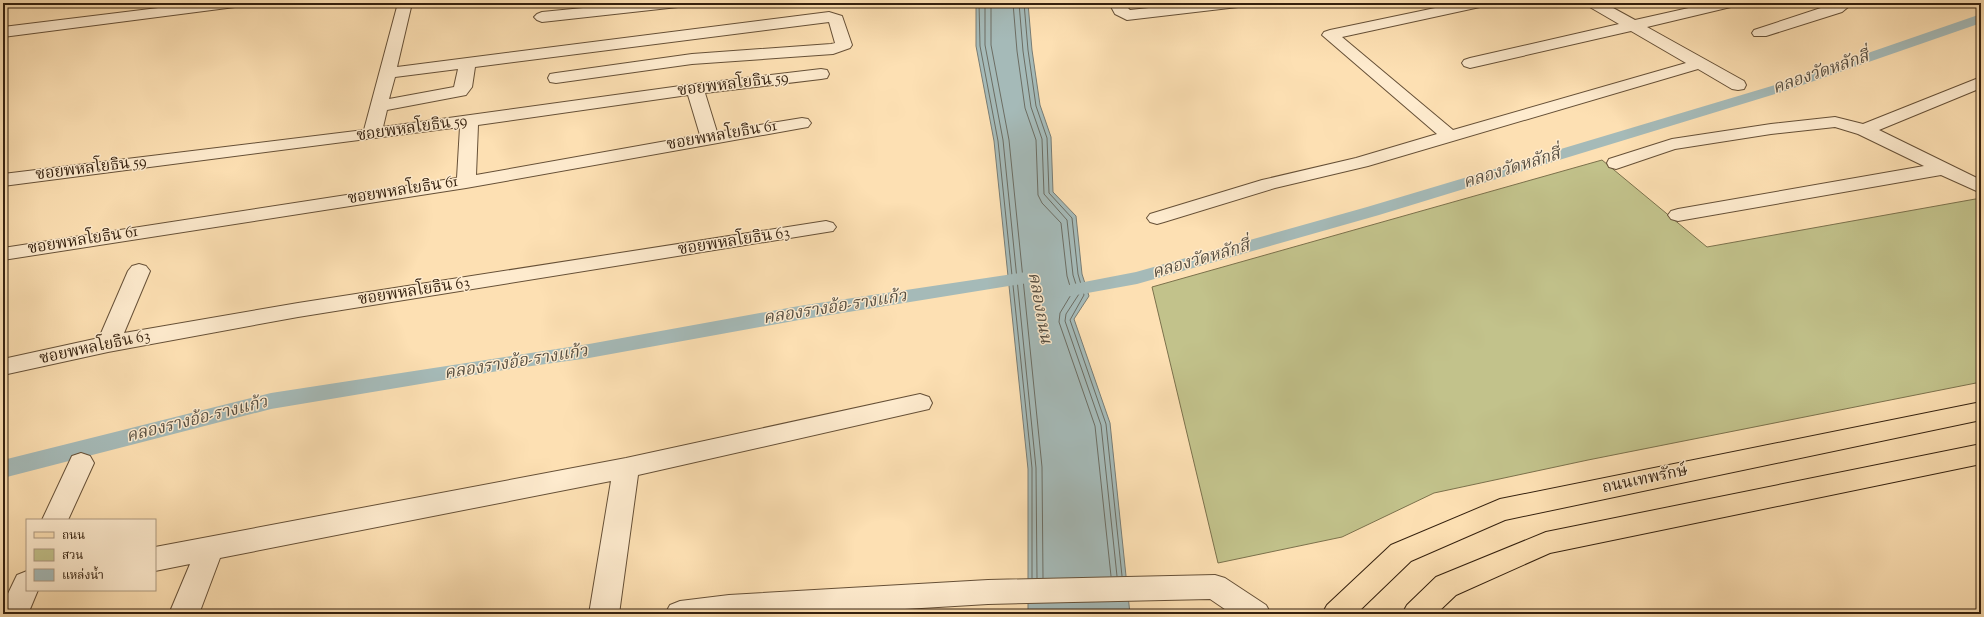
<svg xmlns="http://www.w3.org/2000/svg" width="1984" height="617" viewBox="0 0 1984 617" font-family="'Sorts Mill Goudy','Noto Serif Thai',serif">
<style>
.green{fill:#c2c28b;stroke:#7b714c}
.water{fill:#a5bab8;stroke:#787c74}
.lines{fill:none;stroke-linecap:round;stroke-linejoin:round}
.shore{stroke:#6c6d63;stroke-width:1}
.canal{fill:#a5bab8;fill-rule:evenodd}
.minor-casing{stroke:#665037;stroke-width:2}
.major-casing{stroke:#34200e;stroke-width:2}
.minor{fill:#feebce;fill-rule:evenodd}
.major{fill:#fde0b3;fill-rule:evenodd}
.labels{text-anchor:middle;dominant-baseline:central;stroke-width:3;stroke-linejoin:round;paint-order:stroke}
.street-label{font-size:16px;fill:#34200e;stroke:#feebce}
.water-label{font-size:17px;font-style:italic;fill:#564e41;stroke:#feebce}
</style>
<rect width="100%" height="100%" fill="#fde0b3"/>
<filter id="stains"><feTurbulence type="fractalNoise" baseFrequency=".005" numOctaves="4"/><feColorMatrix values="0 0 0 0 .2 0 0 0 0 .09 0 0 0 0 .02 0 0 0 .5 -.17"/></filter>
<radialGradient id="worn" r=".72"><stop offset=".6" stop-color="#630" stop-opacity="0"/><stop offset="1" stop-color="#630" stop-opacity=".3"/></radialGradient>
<path class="green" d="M 1602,160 L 1707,247 L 1981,198 L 1981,382 L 1588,460 L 1434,493 L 1342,537 L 1218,563 L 1152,287 Z"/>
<path class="water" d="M 976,3 L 1028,3 L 1032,50 L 1040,105 L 1051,137 L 1053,192 L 1076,216 L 1082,274 L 1089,296 L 1074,319 L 1110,423 L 1130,614 L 1028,614 L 1028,469 L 994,141 L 976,46 Z"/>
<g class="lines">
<path class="shore" d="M 979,3 L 980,46 L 998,141 L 1032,468 L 1032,578
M 985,3 L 985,45 L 1003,140 L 1036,468 L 1037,578
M 991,3 L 991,45 L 1009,140 L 1042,467 L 1043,578
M 1013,3 L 1017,51 L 1025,108 L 1036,140 L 1038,195 L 1042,203 L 1061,223 L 1067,276 L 1072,293 L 1060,313 L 1059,322 L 1095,426 L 1111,576
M 1019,3 L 1023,51 L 1031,107 L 1042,139 L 1044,194 L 1067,220 L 1073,275 L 1079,294 L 1066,314 L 1065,321 L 1101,425 L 1117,576
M 1024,3 L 1028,50 L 1036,106 L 1047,138 L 1049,193 L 1072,218 L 1078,274 L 1084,295 L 1070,320 L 1106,424 L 1122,576"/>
<path class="canal" d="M 1981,14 L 1981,23 L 1785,91 L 1379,215 L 1137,284 L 1060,298 L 1053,296 L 1050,292 L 1053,288 L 1136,272 L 1367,207 L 1775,85 Z
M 1033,271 L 1040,273 L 1043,277 L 1040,281 L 799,320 L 589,358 L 510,369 L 271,409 L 3,478 L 3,460 L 271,393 L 589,344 L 799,306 Z"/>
<defs>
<path id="minor" d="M 199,3 L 242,3 L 240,6 L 235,7 L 3,37 L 3,27 Z
M 398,3 L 412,3 L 397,67 L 829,12 L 842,16 L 852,45 L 850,48 L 833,54 L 692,64 L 556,83 L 550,82 L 548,78 L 550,74 L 556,73 L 692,54 L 831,44 L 835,43 L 829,22 L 475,67 L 472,87 L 466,95 L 387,110 L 383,127 L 695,84 L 821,69 L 827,70 L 829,74 L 827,78 L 821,79 L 705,93 L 717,132 L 802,118 L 808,119 L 811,123 L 808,127 L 802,128 L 466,188 L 3,260 L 3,248 L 457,178 L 460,127 L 3,186 L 3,174 L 364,130 ZM 458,69 L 454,87 L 389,99 L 395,77 ZM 688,95 L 700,135 L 476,175 L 478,125 Z
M 634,3 L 685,3 L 683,6 L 678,7 L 542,22 L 537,20 L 534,17 L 537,14 L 542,12 Z
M 1109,3 L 1123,3 L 1130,10 L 1196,3 L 1245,3 L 1243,6 L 1238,7 L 1127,20 L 1115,14 Z
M 1459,3 L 1487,3 L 1485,6 L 1480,7 L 1342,37 L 1453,130 L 1686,63 L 1631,31 L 1470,68 L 1464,66 L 1462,63 L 1464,60 L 1470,58 L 1619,24 L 1588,6 L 1586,3 L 1604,3 L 1635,20 L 1711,3 L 1737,3 L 1735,6 L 1647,27 L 1744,81 L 1746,85 L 1744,89 L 1738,90 L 1732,89 L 1698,69 L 1368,166 L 1275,188 L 1164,222 L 1157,224 L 1150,222 L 1147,218 L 1150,214 L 1262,180 L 1356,158 L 1437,134 L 1322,35 L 1324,32 L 1330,30 Z
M 1836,3 L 1853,3 L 1842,12 L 1766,36 L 1754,36 L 1752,33 L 1754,30 Z
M 1981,77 L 1981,88 L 1879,130 L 1981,180 L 1981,193 L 1941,175 L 1678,221 L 1671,219 L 1668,215 L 1671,211 L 1678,209 L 1924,166 L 1858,134 L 1835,127 L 1771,134 L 1675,149 L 1616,169 L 1609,167 L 1607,163 L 1609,159 L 1672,139 L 1771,124 L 1835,117 L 1863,124 Z
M 826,221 L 833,223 L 836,227 L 833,231 L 298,317 L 108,352 L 3,375 L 3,359 L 99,338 L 128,271 L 132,266 L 139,264 L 146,266 L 150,271 L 124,333 L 298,303 Z
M 920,394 L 929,397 L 932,403 L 929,409 L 638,475 L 619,614 L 589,614 L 611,481 L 220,558 L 199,614 L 169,614 L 190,564 L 155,571 L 155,547 L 626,458 Z
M 81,453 L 90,456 L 94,463 L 68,520 L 42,520 L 72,456 Z
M 27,571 L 27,590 L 38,590 L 28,614 L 3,614 L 3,604 L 17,575 Z
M 1215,575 L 1225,578 L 1266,605 L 1271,614 L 1232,614 L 1210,599 L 988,604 L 822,614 L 665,614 L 670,605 L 680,601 L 729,595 L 988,580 Z"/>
<path id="major" d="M 1981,402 L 1981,420 L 1505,520 L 1411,561 L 1356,614 L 1322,614 L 1327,605 L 1391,545 L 1500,499 Z
M 1981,444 L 1981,464 L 1550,553 L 1456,595 L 1436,614 L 1402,614 L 1407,605 L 1436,577 L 1546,532 Z"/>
</defs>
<use href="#minor" class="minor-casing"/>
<use href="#major" class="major-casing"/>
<use href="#minor" class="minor"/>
<use href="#major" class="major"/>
</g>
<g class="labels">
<g class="street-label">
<text transform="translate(733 85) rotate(-7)">ซอยพหลโยธิน 59</text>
<text transform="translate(412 129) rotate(-8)">ซอยพหลโยธิน 59</text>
<text transform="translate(722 136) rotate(-10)">ซอยพหลโยธิน 61</text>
<text transform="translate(91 169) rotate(-7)">ซอยพหลโยธิน 59</text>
<text transform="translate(403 191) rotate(-9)">ซอยพหลโยธิน 61</text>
<text transform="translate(83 241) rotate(-9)">ซอยพหลโยธิน 61</text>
<text transform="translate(734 242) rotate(-9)">ซอยพหลโยธิน 63</text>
<text transform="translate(414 292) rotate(-9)">ซอยพหลโยธิน 63</text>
<text transform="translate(95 348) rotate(-12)">ซอยพหลโยธิน 63</text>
<text transform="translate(1645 480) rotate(-12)">ถนนเทพรักษ์</text>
</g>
<g class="water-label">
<text transform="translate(1821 73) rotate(-19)">คลองวัดหลักสี่</text>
<text transform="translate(1512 169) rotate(-17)">คลองวัดหลักสี่</text>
<text transform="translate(1201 260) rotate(-16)">คลองวัดหลักสี่</text>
<text transform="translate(835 308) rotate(-9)">คลองรางอ้อ-รางแก้ว</text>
<text transform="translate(1039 308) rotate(80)">คลองถนน</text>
<text transform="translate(516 363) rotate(-9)">คลองรางอ้อ-รางแก้ว</text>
<text transform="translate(197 420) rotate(-14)">คลองรางอ้อ-รางแก้ว</text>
</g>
</g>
<rect width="1984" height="617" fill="none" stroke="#fde0b3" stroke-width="16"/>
<rect x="4" y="4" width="1976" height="609" fill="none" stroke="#34200e" stroke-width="2"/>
<rect x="8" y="8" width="1968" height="601" fill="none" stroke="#34200e"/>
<rect x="26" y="519" width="130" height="72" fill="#feebce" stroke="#ad9a81"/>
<rect x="34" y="532" width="20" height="6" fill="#fde0b3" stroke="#ad9a81"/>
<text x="62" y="539" font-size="12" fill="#34200e">ถนน</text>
<rect x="34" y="549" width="20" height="12" fill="#c2c28b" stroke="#ad9a81"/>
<text x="62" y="559" font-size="12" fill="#34200e">สวน</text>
<rect x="34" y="569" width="20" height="12" fill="#a5bab8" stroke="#ad9a81"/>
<text x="62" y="579" font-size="12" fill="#34200e">แหล่งน้ำ</text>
<rect width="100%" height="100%" filter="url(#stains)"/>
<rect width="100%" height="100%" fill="url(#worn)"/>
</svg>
